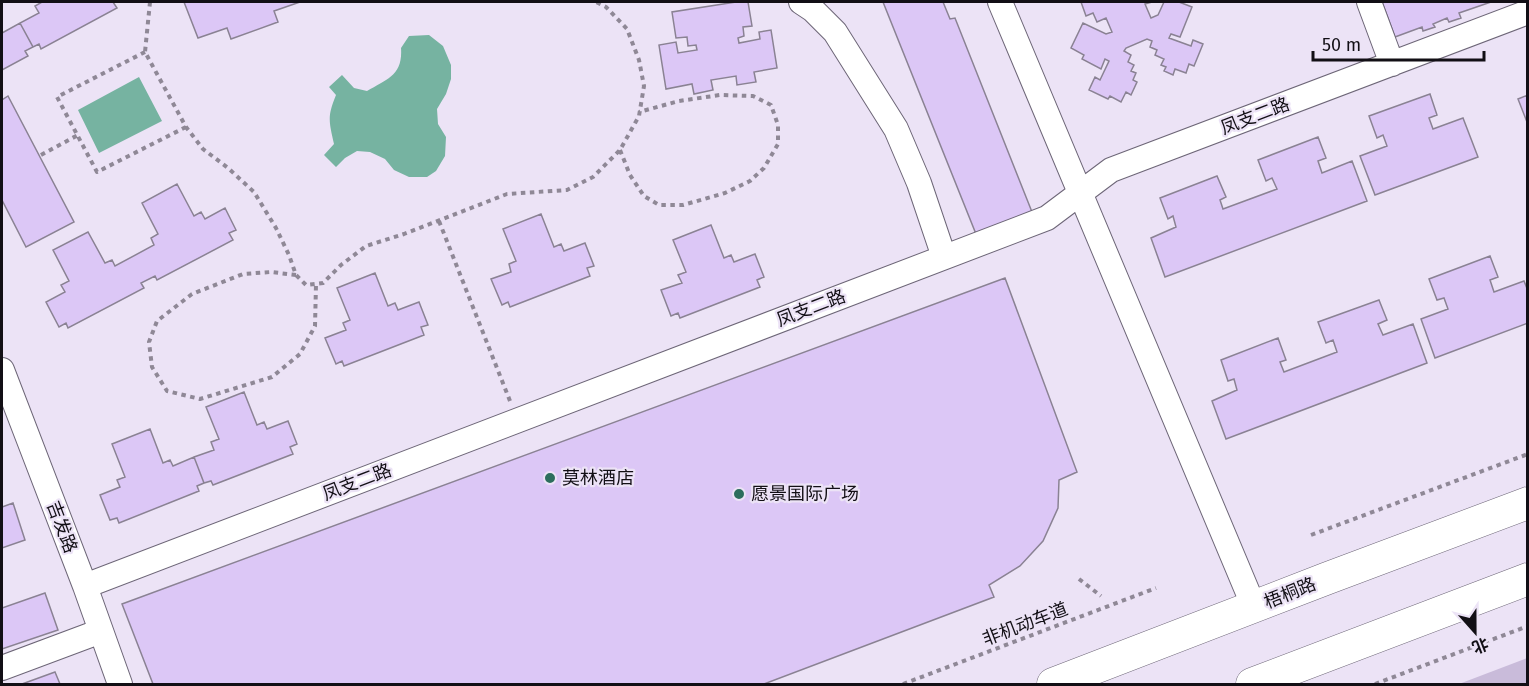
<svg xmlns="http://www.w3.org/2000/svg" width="1529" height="686" viewBox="0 0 1529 686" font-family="'Fira Sans','Noto Sans SC',sans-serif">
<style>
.green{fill:#c9bbda}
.water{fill:#76b3a1}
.building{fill:#dcc7f6;stroke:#8a8293;stroke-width:1.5}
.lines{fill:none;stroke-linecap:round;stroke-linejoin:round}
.minor-casing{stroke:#6d6677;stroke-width:26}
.major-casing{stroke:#6d6677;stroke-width:33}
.path{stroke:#8f8896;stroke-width:4;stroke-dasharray:4.5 4.5;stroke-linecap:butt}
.minor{stroke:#fff;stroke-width:24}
.major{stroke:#fff;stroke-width:32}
.poi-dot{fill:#2c6d5d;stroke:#ece3f6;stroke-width:2}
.labels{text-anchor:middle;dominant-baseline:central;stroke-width:4.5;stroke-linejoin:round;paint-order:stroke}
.street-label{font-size:18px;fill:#120f15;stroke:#ece3f6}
.poi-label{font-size:18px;fill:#120f15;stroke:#ece3f6;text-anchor:start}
</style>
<rect width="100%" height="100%" fill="#ece3f6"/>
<path class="green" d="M 1527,658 L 1527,684 L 1459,684 Z"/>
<path class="water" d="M 429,35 L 443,46 L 451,65 L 451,79 L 446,94 L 437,109 L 438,124 L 446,137 L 445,156 L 436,171 L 427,177 L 409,177 L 394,170 L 385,159 L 370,152 L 357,151 L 345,158 L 336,167 L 324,155 L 334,144 C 329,121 327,117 336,95 L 329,87 L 342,75 L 354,88 L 367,91 C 387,79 403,75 401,48 L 409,36 Z
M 139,77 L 162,121 L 99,153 L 78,110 Z"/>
<path class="building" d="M 42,2 L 113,2 L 117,8 L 41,49 L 39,44 L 33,47 L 20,23 L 39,13 L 35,6 Z
M 184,2 L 300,2 L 274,11 L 278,22 L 231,39 L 227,28 L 198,38 Z
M 736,2 L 748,2 L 752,26 L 743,27 L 744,36 L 738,38 L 739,43 L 760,39 L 759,32 L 771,30 L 777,68 L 754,72 L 756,82 L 737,85 L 736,76 L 711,80 L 713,90 L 694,94 L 692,84 L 666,89 L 659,45 L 676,42 L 678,53 L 697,50 L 696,45 L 688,46 L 687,37 L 676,38 L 672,12 Z
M 883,2 L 943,2 L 950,19 L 955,18 L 1034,217 L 978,239 Z
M 1081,2 L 1152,2 L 1145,4 L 1151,18 L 1158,15 L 1164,2 L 1179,2 L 1192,7 L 1180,37 L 1171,34 L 1169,38 L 1191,46 L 1193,40 L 1203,44 L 1194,66 L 1189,64 L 1186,73 L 1175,69 L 1173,75 L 1164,71 L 1166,67 L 1161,65 L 1164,59 L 1155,55 L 1157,50 L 1150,47 L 1152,41 L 1147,39 L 1126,48 L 1124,51 L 1131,55 L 1128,62 L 1134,65 L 1131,71 L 1136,73 L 1133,80 L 1137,82 L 1131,95 L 1126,92 L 1121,102 L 1110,96 L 1108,99 L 1089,90 L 1095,77 L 1100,80 L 1109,61 L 1105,59 L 1101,69 L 1082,59 L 1084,55 L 1071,48 L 1083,23 L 1106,34 L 1112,32 L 1106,18 L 1097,22 L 1093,13 L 1086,16 Z
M 1382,2 L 1491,2 L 1459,13 L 1461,18 L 1449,22 L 1447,18 L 1433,24 L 1435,27 L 1423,31 L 1422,27 L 1395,37 Z
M 20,23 L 33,47 L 25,51 L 28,56 L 2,70 L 2,33 Z
M 1430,94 L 1437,115 L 1429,118 L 1433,129 L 1463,118 L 1478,157 L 1375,195 L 1360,156 L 1387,146 L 1383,135 L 1377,138 L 1369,116 Z
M 1528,95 L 1528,122 L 1527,122 L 1518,99 Z
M 8,96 L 74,222 L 26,247 L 2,200 L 2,100 Z
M 1318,137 L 1326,158 L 1318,161 L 1322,173 L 1352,161 L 1367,201 L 1165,277 L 1151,238 L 1176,227 L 1173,216 L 1168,219 L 1160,198 L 1217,176 L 1226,197 L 1220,200 L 1223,209 L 1277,189 L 1272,178 L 1266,181 L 1258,160 Z
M 177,184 L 194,216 L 201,212 L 205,219 L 225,208 L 236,230 L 229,233 L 233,240 L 157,280 L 155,276 L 141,283 L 144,288 L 68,328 L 66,323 L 59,327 L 46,302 L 65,292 L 61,285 L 69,281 L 53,250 L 88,232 L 105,263 L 112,260 L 115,266 L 154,245 L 151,238 L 158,234 L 142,203 Z
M 541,214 L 554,247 L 561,244 L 564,251 L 585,243 L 594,266 L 587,268 L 590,276 L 510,307 L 508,302 L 502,305 L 491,279 L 511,272 L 509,264 L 516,261 L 503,229 Z
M 711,225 L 724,258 L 731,255 L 734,262 L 755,254 L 764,277 L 757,280 L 760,287 L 680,318 L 678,313 L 671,316 L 661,290 L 682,283 L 678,275 L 686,272 L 673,240 Z
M 1490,256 L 1498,277 L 1490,280 L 1494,292 L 1524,281 L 1528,291 L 1528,323 L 1435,358 L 1421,319 L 1448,309 L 1444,298 L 1437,300 L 1429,279 Z
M 375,273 L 388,306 L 395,303 L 398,310 L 419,302 L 428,325 L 421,327 L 424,335 L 344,366 L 342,361 L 336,364 L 325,338 L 346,330 L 343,323 L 350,320 L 337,288 Z
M 1005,278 L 1077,472 L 1059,480 L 1058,508 L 1043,541 L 1020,566 L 989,585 L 994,597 L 764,684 L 153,684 L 122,604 Z
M 1379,300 L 1387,320 L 1378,324 L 1383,335 L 1413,324 L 1427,363 L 1226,439 L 1212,401 L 1237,390 L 1234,379 L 1228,381 L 1221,360 L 1278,338 L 1286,360 L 1280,362 L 1284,372 L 1337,352 L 1333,340 L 1326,343 L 1318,322 Z
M 244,392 L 257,425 L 264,422 L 267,429 L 288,421 L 297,444 L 290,447 L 293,454 L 213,485 L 211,481 L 204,483 L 194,457 L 214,450 L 211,442 L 219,439 L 206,407 Z
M 150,429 L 163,463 L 170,460 L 173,466 L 194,457 L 204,483 L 197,486 L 199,491 L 119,523 L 117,518 L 110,520 L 100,495 L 120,487 L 117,480 L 125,477 L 112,444 Z
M 13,503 L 25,540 L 2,548 L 2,507 Z
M 45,593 L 58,630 L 2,649 L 2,608 Z
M 55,672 L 60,684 L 22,684 Z"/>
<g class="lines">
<defs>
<path id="minor" d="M 801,2 L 813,10 L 835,32 L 896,129 L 919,183 L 944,257
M 1000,2 L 1254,607
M 1369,2 L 1392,64
M 2,370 L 85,586 L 120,684
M 85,586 L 1047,218 L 1111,170 L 1528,12
M 2,668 L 101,631"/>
<path id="major" d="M 1053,684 L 1328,578 L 1528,503
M 1252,684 L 1528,579"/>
</defs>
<use href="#minor" class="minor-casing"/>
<use href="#major" class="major-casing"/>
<path class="path" d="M 150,2 L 145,52 L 186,127 L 203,149 L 228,168 L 254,192 L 276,228 L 289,255 L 296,275 L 306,285 L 323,283 L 341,265 L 366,246 L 404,234 L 507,194 L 567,190 L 593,177 L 620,150 L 639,116 L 644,86 L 639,60 L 627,29 L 606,7 L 596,2
M 145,52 L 57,97 L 97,172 L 186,127
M 620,150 L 630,175 L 644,196 L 659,205 L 683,205 L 725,193 L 750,181 L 764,168 L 778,144 L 778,125 L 771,105 L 753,96 L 720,95 L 679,101 L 639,112
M 41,155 L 78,135
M 439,221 L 510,401
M 296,275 L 271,272 L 243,274 L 192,294 L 157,321 L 149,342 L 152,367 L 167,391 L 200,399 L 272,377 L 300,354 L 315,326 L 316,284
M 1311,535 L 1528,454
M 1079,579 L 1101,596
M 903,684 L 1156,588
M 1375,684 L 1528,626"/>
<use href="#minor" class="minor"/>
<use href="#major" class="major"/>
</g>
<g class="poi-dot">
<circle cx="550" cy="478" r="6"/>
<circle cx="739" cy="494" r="6"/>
</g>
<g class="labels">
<g class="street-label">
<text transform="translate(1255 116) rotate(-21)">凤支二路</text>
<text transform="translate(811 308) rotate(-21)">凤支二路</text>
<text transform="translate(357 482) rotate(-21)">凤支二路</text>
<text transform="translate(62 527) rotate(69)">吉发路</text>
<text transform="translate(1290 593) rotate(-22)">梧桐路</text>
<text transform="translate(1025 624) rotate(-21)">非机动车道</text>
</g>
<g class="poi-label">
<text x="562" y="478">莫林酒店</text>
<text x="751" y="494">愿景国际广场</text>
</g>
</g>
<rect width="1529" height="686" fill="none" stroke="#120f15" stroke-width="6"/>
<g transform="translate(1475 632) rotate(159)" stroke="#ece3f6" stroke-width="4.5" paint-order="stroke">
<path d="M0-4.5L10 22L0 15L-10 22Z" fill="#120f15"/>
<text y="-9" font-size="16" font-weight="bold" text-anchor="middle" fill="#120f15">北</text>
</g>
<path d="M1313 51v9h171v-9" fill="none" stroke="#120f15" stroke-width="3"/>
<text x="1322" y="51" font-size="18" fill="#120f15" stroke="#ece3f6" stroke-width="4.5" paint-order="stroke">50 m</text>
</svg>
